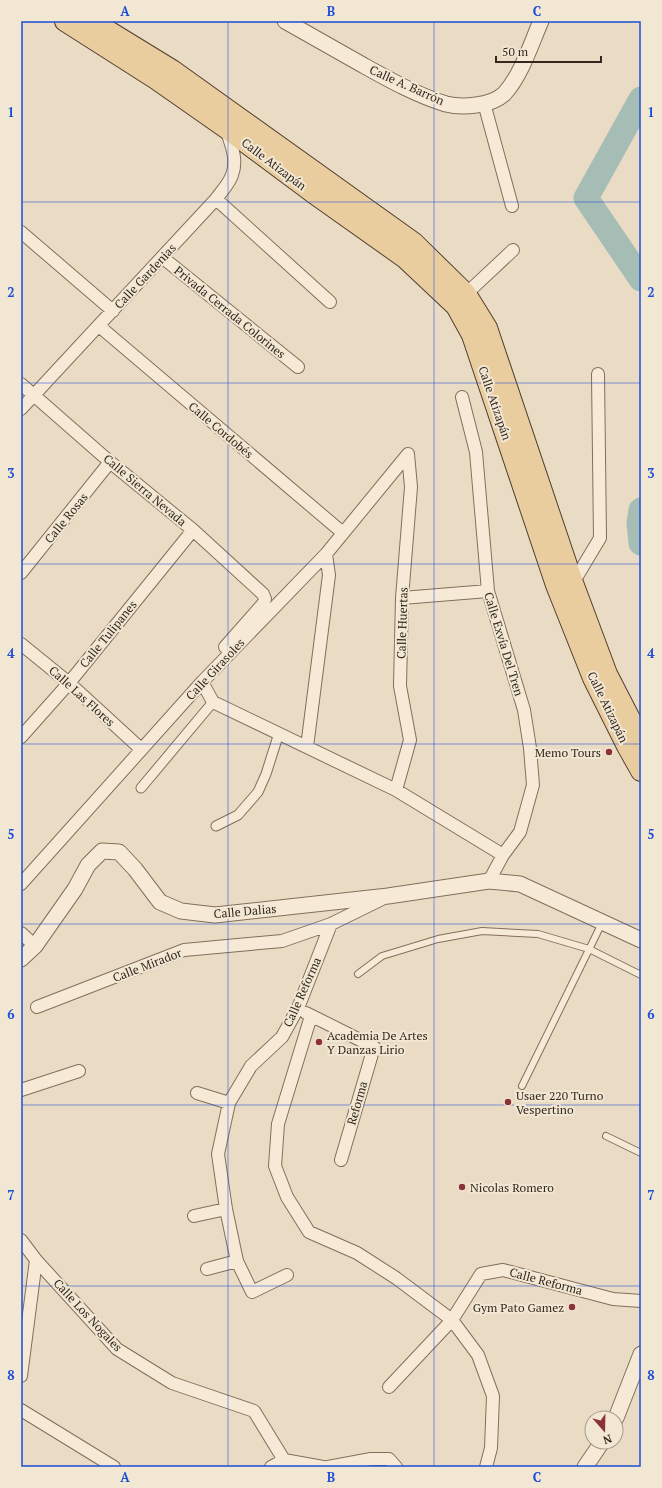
<svg xmlns="http://www.w3.org/2000/svg" width="662" height="1488" viewBox="0 0 662 1488" font-family="'PT Serif',serif">
<style>
.lines{fill:none;stroke-linecap:round;stroke-linejoin:round}
.river{stroke:#a6bdb5;stroke-width:25}
.service-casing{stroke:#836e5c;stroke-width:8}
.pedestrian-casing{stroke:#836e5c;stroke-width:11}
.minor-casing{stroke:#836e5c;stroke-width:14}
.tertiary-casing{stroke:#836e5c;stroke-width:17}
.primary-casing{stroke:#513d30;stroke-width:22}
.service{stroke:#f6ead7;stroke-width:6}
.pedestrian{stroke:#f6ead7;stroke-width:9}
.minor{stroke:#f6ead7;stroke-width:12}
.tertiary{stroke:#f6ead7;stroke-width:15}
.primary{stroke:#eacd9f;stroke-width:20}
.grid{fill:none;stroke:#1d4ed8;stroke-width:1;stroke-opacity:0.55}
.poi-dot{fill:#8d3139;stroke:#f2e7d3;stroke-width:1.5}
.labels{text-anchor:middle;dominant-baseline:central;stroke-width:4;stroke-linejoin:round;paint-order:stroke}
.street-label{font-size:12px;fill:#34271f;stroke:#f2e7d3}
.poi-label{font-size:12px;fill:#34271f;stroke:#f2e7d3;text-anchor:start}
.neatline{fill:none;stroke:#1d4ed8;stroke-width:1.5}
.grid-label{font-size:13px;text-anchor:middle;font-weight:bold;fill:#1d4ed8}
</style>
<rect width="100%" height="100%" fill="#eadcc4"/>
<g class="lines">
<path class="river" d="M 641,99 L 586,198 L 641,279
M 641,510 L 639,523 L 641,543"/>
<defs>
<path id="service" d="M 358,974 L 382,956 L 438,939 L 482,931 L 538,934 L 589,949 L 641,975
M 522,1086 L 602,923
M 606,1136 L 641,1153"/>
<path id="pedestrian" d="M 141,788 L 213,702
M 216,826 L 238,815 L 258,792 L 266,774 L 279,733"/>
<path id="minor" d="M 484,103 L 512,206
M 216,199 L 330,302
M 21,232 L 113,311
M 162,257 L 298,367
M 466,294 L 513,250
M 99,326 L 343,533
M 21,384 L 110,462 L 193,530 L 263,594 L 265,599 L 263,604 L 225,647
M 462,397 L 476,452 L 488,591 L 524,710 L 530,748 L 533,785 L 520,832 L 503,855 L 489,881
M 21,409 L 216,199 C 221,192 229,184 232,175 C 238,160 231,144 226,129
M 21,573 L 110,462
M 573,583 L 600,538 L 598,374
M 402,598 L 488,591
M 21,644 L 69,683 L 141,749
M 202,682 L 213,702 L 396,790 L 503,855
M 21,737 L 69,683 L 193,530
M 307,747 L 329,575 L 326,554
M 396,790 L 410,740 L 400,686 L 402,598 L 411,487 L 408,454
M 21,884 L 202,682 L 326,554 L 408,454
M 21,933 L 35,946
M 37,1007 L 184,950 L 282,941 L 331,924 L 382,899
M 306,1013 L 374,1047 L 341,1160
M 311,1016 L 278,1124 L 275,1166 L 287,1197 L 309,1232 L 357,1253 L 396,1278 L 452,1320 L 478,1355 L 493,1396 L 491,1448 L 486,1467
M 21,1090 L 79,1071
M 197,1093 L 229,1103
M 194,1216 L 226,1209
M 21,1240 L 36,1260 L 117,1349 L 172,1383 L 254,1411 L 284,1460 L 323,1467
M 207,1269 L 237,1261
M 287,1275 L 252,1292 L 237,1261 L 226,1209 L 218,1154 L 229,1103 L 251,1066 L 282,1037 L 298,1008 L 331,924
M 21,1376 L 36,1260
M 389,1387 L 452,1320 L 481,1274 L 503,1270 L 613,1299 L 641,1301
M 21,1410 L 114,1467
M 271,1467 L 284,1460
M 328,1467 L 371,1459 L 389,1459 L 396,1467"/>
<path id="tertiary" d="M 285,21 C 310,35 336,50 361,64 C 388,79 416,95 446,104 C 462,108 491,106 504,94 C 521,76 531,44 541,21
M 21,959 L 35,946 L 75,889 L 88,865 L 102,851 L 119,852 L 135,869 L 160,902 L 181,911 L 215,915 L 388,896 L 489,881 L 520,884 L 641,940
M 616,1418 L 641,1354
M 585,1467 L 602,1442"/>
<path id="primary" d="M 65,21 L 156,79 L 226,128 L 312,192 L 405,258 L 456,306 L 472,335 L 556,585 L 593,678 L 627,746 L 641,771
M 92,21 L 172,70 L 414,243 L 466,294 L 487,328 L 573,583 L 607,674 L 641,740"/>
</defs>
<use href="#service" class="service-casing"/>
<use href="#pedestrian" class="pedestrian-casing"/>
<use href="#minor" class="minor-casing"/>
<use href="#tertiary" class="tertiary-casing"/>
<use href="#primary" class="primary-casing"/>
<use href="#service" class="service"/>
<use href="#pedestrian" class="pedestrian"/>
<use href="#minor" class="minor"/>
<use href="#tertiary" class="tertiary"/>
<use href="#primary" class="primary"/>
</g>
<path class="grid" d="M 228,21 L 228,1467M 434,21 L 434,1467M 21,202 L 641,202M 21,383 L 641,383M 21,564 L 641,564M 21,744 L 641,744M 21,924 L 641,924M 21,1105 L 641,1105M 21,1286 L 641,1286"/>
<g class="poi-dot">
<circle cx="609" cy="752" r="4"/>
<circle cx="319" cy="1042" r="4"/>
<circle cx="508" cy="1102" r="4"/>
<circle cx="462" cy="1187" r="4"/>
<circle cx="572" cy="1307" r="4"/>
</g>
<g class="labels">
<g class="street-label">
<text transform="translate(407 85) rotate(24)">Calle A. Barrón</text>
<text transform="translate(274 164) rotate(37)">Calle Atizapán</text>
<text transform="translate(145 276) rotate(-47)">Calle Gardenias</text>
<text transform="translate(230 312) rotate(39)">Privada Cerrada Colorines</text>
<text transform="translate(495 403) rotate(71)">Calle Atizapán</text>
<text transform="translate(221 430) rotate(40)">Calle Cordobés</text>
<text transform="translate(145 490) rotate(40)">Calle Sierra Nevada</text>
<text transform="translate(66 518) rotate(-51)">Calle Rosas</text>
<text transform="translate(402 623) rotate(-88)">Calle Huertas</text>
<text transform="translate(108 634) rotate(-51)">Calle Tulipanes</text>
<text transform="translate(504 644) rotate(73)">Calle Exvía Del Tren</text>
<text transform="translate(215 669) rotate(-47)">Calle Girasoles</text>
<text transform="translate(82 696) rotate(42)">Calle Las Flores</text>
<text transform="translate(608 707) rotate(64)">Calle Atizapán</text>
<text transform="translate(245 911) rotate(-5)">Calle Dalias</text>
<text transform="translate(147 965) rotate(-21)">Calle Mirador</text>
<text transform="translate(302 992) rotate(-66)">Calle Reforma</text>
<text transform="translate(357 1103) rotate(-74)">Reforma</text>
<text transform="translate(546 1281) rotate(15)">Calle Reforma</text>
<text transform="translate(88 1315) rotate(47)">Calle Los Nogales</text>
</g>
<g class="poi-label">
<text x="601" y="752" text-anchor="end">Memo Tours</text>
<text x="327" y="1035">Academia De Artes<tspan x="327" dy="14">Y Danzas Lirio</tspan></text>
<text x="516" y="1095">Usaer 220 Turno<tspan x="516" dy="14">Vespertino</tspan></text>
<text x="470" y="1187">Nicolas Romero</text>
<text x="564" y="1307" text-anchor="end">Gym Pato Gamez</text>
</g>
</g>
<rect width="662" height="1488" fill="none" stroke="#f2e7d3" stroke-width="44"/>
<g transform="translate(604 1430) rotate(160)"><circle r="19" fill="#f2e7d3" stroke="#a69a8b"/>
<path d="M0-3L7 15L0 10L-7 15Z" fill="#8d3139"/>
<text y="-6" font-size="11" font-weight="bold" text-anchor="middle" fill="#34271f">N</text>
</g>
<path d="M496 56v6h105v-6" fill="none" stroke="#34271f" stroke-width="2"/>
<text x="502" y="56" font-size="12" fill="#34271f" stroke="#f2e7d3" stroke-width="3" paint-order="stroke">50 m</text>
<rect x="22" y="22" width="618" height="1444" class="neatline"/>
<g class="grid-label">
<text x="125" y="16">A</text>
<text x="331" y="16">B</text>
<text x="537" y="16">C</text>
<text x="11" y="117">1</text>
<text x="651" y="117">1</text>
<text x="11" y="297">2</text>
<text x="651" y="297">2</text>
<text x="11" y="478">3</text>
<text x="651" y="478">3</text>
<text x="11" y="658">4</text>
<text x="651" y="658">4</text>
<text x="11" y="839">5</text>
<text x="651" y="839">5</text>
<text x="11" y="1019">6</text>
<text x="651" y="1019">6</text>
<text x="11" y="1200">7</text>
<text x="651" y="1200">7</text>
<text x="11" y="1380">8</text>
<text x="651" y="1380">8</text>
<text x="125" y="1482">A</text>
<text x="331" y="1482">B</text>
<text x="537" y="1482">C</text>
</g>
</svg>
